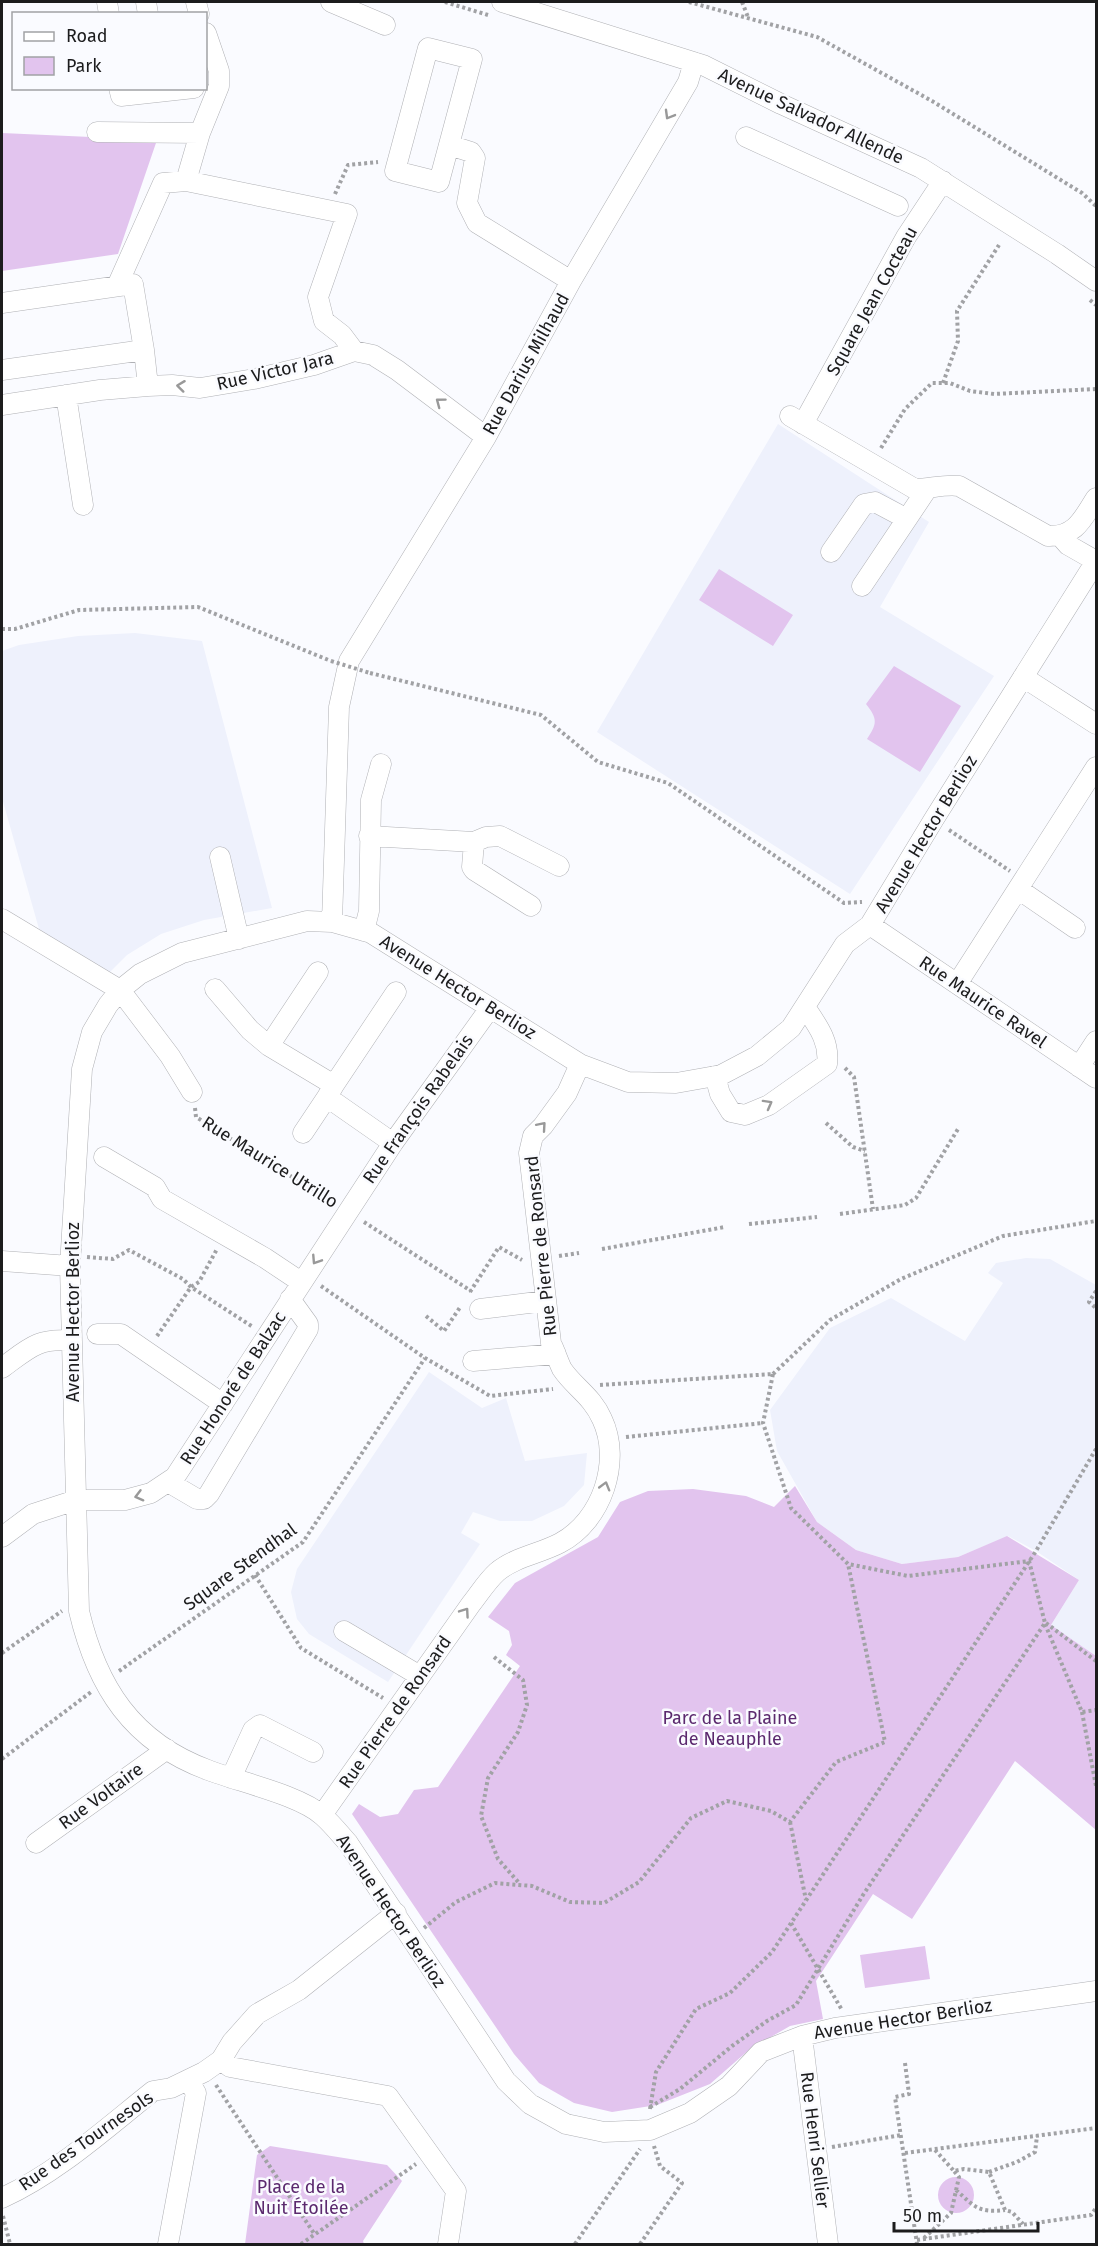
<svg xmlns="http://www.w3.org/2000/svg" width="1098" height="2246" viewBox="0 0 1098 2246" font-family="'Fira Sans',sans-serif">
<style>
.built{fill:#eef1fc}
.green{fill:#e2c4ee}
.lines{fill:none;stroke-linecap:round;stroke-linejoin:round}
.minor-casing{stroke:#b0b1b5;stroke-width:21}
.path{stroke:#a1a2a5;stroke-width:4;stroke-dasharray:3 3;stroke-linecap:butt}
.minor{stroke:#fff;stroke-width:20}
.path-bridge{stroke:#a1a2a5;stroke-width:4;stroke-dasharray:3 3;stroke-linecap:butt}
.oneway{stroke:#999}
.labels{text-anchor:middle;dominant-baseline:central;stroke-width:5;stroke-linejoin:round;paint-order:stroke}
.street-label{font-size:18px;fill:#1c1c1d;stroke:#fafbff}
.park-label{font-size:18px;fill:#5b296e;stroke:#fafbff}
</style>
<rect width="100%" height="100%" fill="#fafbff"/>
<path class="built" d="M 778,424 L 929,522 L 880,607 L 994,676 L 850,894 L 597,732 Z
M 135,633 L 202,641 L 272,908 L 204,920 L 161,934 L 127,955 L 105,977 L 39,929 L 2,798 L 2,651 L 19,645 L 78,636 Z
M 1026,1258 L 1050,1259 L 1096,1285 L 1096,1656 L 1051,1625 L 1079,1580 L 1036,1551 L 1008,1536 L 958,1557 L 902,1564 L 856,1550 L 817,1522 L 777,1451 L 770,1410 L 830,1328 L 891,1298 L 965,1341 L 1003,1283 L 988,1273 L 996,1263 Z
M 429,1372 L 482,1408 L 506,1398 L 525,1461 L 587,1453 L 584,1485 L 564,1506 L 532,1521 L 500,1521 L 473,1512 L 461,1533 L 480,1544 L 388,1682 L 309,1634 L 297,1619 L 291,1592 L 297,1569 Z"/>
<path class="green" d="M 2,133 L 157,140 L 118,254 L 2,271 Z
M 719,569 L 793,615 L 773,646 L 699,600 Z
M 894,666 L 961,706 L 920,772 L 867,739 C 877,724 878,719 866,704 Z
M 795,1486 L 817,1522 L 856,1550 L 902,1564 L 958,1557 L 1007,1536 L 1079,1580 L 1051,1625 L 1096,1656 L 1096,1830 L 1015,1761 L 912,1919 L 873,1894 L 816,1981 L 823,2019 L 790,2026 L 750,2049 L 710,2084 L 657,2105 L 612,2112 L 574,2103 L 539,2083 L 514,2054 L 352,1814 L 359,1804 L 380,1817 L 398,1814 L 414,1790 L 438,1787 L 520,1666 L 506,1655 L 512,1645 L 509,1631 L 488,1617 L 515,1583 L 598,1537 L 620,1502 L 648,1491 L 693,1489 L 746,1496 L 774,1507 Z
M 925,1946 L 930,1979 L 865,1988 L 860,1955 Z
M 270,2146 L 387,2165 L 402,2181 L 363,2241 L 364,2244 L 245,2244 L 257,2155 Z
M938 2195a18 18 0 1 1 36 0a18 18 0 1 1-36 0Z"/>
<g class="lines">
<defs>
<path id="minor" d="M 107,2 L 109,14
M 146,2 L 148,14
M 196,2 L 199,14
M 331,2 L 385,25
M 502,2 L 703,65 L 781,104 L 921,168 L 1057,254 L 1096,281
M 428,48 L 472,59 L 439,182 L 395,171 Z
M 119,88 L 121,96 L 194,88
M 97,132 L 200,133
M 746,137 L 898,206
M 449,145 L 471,152 L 475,158 L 467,203 L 477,223 L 571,281
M 186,181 L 200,133 L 219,86 L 219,71 L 206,33
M 117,286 L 163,183 L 186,181 L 347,214 L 318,297 L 324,321 L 342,335 L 354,351
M 2,303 L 133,284 L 144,350 L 2,370
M 144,350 L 148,386
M 66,395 L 83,505
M 2,405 L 100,390 L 148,386 L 172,385 L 200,388 L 254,379 L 314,365 L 354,351 L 373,355 L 397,370 L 486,437
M 790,416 L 915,489 C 931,489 943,484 959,486 L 1048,536 C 1076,537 1083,518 1096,498
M 803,424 L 906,237 L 943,181
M 1061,537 L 1068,545 L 1096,561
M 831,552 L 864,504 L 875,502 L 907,519
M 1096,561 L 934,819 L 870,925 L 845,944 L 791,1028 L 757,1056 L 721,1075 L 676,1083 L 628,1082 L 580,1064 L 371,933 L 332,922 L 307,921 L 182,953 L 140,974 L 120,990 L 108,1005 L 92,1032 L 82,1069 L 70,1266 L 79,1611 C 97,1687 132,1742 208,1770 C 239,1782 300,1795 323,1816 C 332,1824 340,1834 348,1843 L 506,2081 L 530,2104 L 566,2124 L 604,2132 L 650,2130 L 690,2113 L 729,2086 L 761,2052 L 802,2036 L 835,2028 L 1096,1991
M 862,586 L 927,489
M 1023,677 L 1096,724
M 369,836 L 474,842 L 486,837 L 500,836 L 559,866
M 474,842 L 472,867 L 474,870 L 531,906
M 220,857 L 239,939
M 1018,889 L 1075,928
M 2,919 L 120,990 L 170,1056 L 192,1092
M 332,922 L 339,707 L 349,661 L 486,437 L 571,281 L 688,82 L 694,62
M 870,925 L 1096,1078
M 364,931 L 369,911 L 371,800 L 381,764
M 957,984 L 1096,767
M 215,989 L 250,1030 L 269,1046 L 334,1085 L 327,1097 L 393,1143
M 269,1046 L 318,972
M 1079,1067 L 1096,1041
M 715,1076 L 720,1094 L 731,1112 L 745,1115 L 769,1105 L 827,1064 C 830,1041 817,1025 805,1007
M 334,1085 L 396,992
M 303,1133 L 327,1097
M 104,1157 L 155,1187 L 162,1199 L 265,1258 L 301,1282
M 2,1261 L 70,1266
M 480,1309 L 545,1301
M 97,1334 L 121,1334 L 223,1404
M 473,1361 L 556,1354
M 2,1368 C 28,1349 38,1337 72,1341
M 168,1482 L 197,1499 L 204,1499 L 209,1494 L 308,1329 L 308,1324 L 290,1299
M 2,1537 L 33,1514 L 76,1500 L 125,1500 L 151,1493 L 175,1477 L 393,1143 L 490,1008
M 344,1631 L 420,1676
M 231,1778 L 253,1730 L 260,1725 L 313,1752
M 322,1815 L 471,1604 C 479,1594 487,1581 497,1572 C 515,1557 539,1554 560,1543 C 602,1521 622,1461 602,1419 C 592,1396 574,1387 562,1369 C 558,1361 555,1351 551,1343 L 529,1153 L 533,1136 L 543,1126 L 567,1093 L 580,1064
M 36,1843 L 167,1749
M 802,2036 L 828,2244
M 221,2060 L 230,2067 L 388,2096 L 456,2191 L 448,2244
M 2,2198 C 57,2173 105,2129 153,2091 L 171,2088 L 204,2072 L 221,2060 L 232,2042 L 257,2014 L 299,1990 L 396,1913
M 168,2244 L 196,2093 L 188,2080"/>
</defs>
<use href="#minor" class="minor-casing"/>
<path class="path" d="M 445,2 L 488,15
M 689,2 L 817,37 L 932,101 L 1082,193 L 1096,206
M 742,2 L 748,17
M 335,194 L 348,165 L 378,162
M 1090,300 L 1096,305
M 943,383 L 958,341 L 957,311 L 999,245
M 881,448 L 905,409 L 932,383 L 950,383 L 970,391 L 994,394 L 1096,389
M 2,629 L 15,629 L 79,610 L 198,607 L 331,661
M 370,673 L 541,715 L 598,762 L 668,783 L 844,903 L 862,902
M 949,830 L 1010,871
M 845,1068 L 854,1077 L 873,1209
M 195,1108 L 196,1117 L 332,1202
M 826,1123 L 853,1147 L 865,1151
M 840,1214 L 905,1205 L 916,1198 L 958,1129
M 364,1222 L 471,1291
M 749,1224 L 817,1217
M 602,1249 L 725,1227
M 559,1256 L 579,1253
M 87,1257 L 113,1259 L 129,1250 L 183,1279 L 191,1287 L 253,1327
M 321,1286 L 425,1358 L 490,1396 L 553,1389
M 1096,1291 L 1089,1302 L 1096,1308
M 470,1292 L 499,1247 L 522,1260
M 426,1316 L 444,1331 L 461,1306
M 157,1336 L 191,1287 L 199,1282 L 217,1249
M 773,1374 L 830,1320 L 901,1279 L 1003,1236 L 1096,1221
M 600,1385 L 773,1374
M 626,1437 L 763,1423
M 255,1575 L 301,1648 L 383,1698
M 1046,1623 L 1096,1661
M 1045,1624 L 1082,1712 L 1096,1710
M 2,1653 L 62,1611
M 494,1657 L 523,1680 L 527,1705 L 518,1732 L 488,1778 L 481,1816 L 498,1859 L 520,1884
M 119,1671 L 303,1542 L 425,1358
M 1082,1712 L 1096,1786
M 2,1759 L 91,1692
M 790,1822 L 806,1900
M 791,1923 L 842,2010
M 424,1928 L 456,1902 L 495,1883 L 532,1886 L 570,1902 L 604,1903 L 639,1882 L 691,1818 L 727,1801 L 771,1811 L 790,1822 L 836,1762 L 885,1742 L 848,1564
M 905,2063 L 909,2094 L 895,2097 L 917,2244
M 216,2085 L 315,2235
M 650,2107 L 680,2089 L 732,2046 L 767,2021 L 796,2005 L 863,1895 L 1045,1623 L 1029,1561 L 908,1576 L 848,1564 L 791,1508 L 763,1423 L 773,1374
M 650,2109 L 656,2072 L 696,2009 L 730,1993 L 772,1952 L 1036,1551 L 1096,1449
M 832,2147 L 901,2135
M 935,2150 L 954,2171 L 964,2169 L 989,2172 L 1005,2210 L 1012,2212 L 1023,2224
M 905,2153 L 1096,2128
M 989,2172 L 1017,2162 L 1035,2152 L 1037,2136
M 956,2190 C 975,2207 978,2213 1005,2210
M 3,2216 L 10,2244
M 924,2238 L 951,2213 L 959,2177 L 954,2171
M 917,2240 L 1091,2215 L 1096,2208
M 301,2244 L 416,2164
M 575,2244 L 640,2149
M 640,2244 L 682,2183 L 660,2166 L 654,2146"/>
<use href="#minor" class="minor"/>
<path class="path-bridge" d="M 331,661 L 370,673"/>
</g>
<defs><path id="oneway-chevron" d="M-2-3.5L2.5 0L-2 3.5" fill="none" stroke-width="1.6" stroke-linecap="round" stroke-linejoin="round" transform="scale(1.5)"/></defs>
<g class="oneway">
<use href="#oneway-chevron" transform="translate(669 115) rotate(120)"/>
<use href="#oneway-chevron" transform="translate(181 386) rotate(-173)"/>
<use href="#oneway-chevron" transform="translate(440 402) rotate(-143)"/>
<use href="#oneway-chevron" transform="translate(768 1104) rotate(-29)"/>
<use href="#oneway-chevron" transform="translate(542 1126) rotate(-49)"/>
<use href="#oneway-chevron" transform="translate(316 1260) rotate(123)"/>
<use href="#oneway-chevron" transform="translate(605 1486) rotate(-74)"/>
<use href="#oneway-chevron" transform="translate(139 1496) rotate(165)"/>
<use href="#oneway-chevron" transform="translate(465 1612) rotate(-55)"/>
</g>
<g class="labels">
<g class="street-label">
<text transform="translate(811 116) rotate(25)">Avenue Salvador Allende</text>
<text transform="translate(872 301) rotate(-61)">Square Jean Cocteau</text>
<text transform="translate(526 364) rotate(-61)">Rue Darius Milhaud</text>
<text transform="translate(275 371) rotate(-13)">Rue Victor Jara</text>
<text transform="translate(926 834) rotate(-59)">Avenue Hector Berlioz</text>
<text transform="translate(458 987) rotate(32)">Avenue Hector Berlioz</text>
<text transform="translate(983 1002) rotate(34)">Rue Maurice Ravel</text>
<text transform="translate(418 1109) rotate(-55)">Rue François Rabelais</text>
<text transform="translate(270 1162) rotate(32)">Rue Maurice Utrillo</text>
<text transform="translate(541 1246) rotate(-96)">Rue Pierre de Ronsard</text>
<text transform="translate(73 1312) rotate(-90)">Avenue Hector Berlioz</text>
<text transform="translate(233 1388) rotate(-57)">Rue Honoré de Balzac</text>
<text transform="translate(240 1567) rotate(-36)">Square Stendhal</text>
<text transform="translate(395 1712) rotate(-55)">Rue Pierre de Ronsard</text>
<text transform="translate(101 1796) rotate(-36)">Rue Voltaire</text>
<text transform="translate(391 1911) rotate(56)">Avenue Hector Berlioz</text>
<text transform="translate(903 2019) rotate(-9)">Avenue Hector Berlioz</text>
<text transform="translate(815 2140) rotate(83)">Rue Henri Sellier</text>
<text transform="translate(86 2141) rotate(-35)">Rue des Tournesols</text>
</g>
<g class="park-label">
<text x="730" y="1718">Parc de la Plaine<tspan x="730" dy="21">de Neauphle</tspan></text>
<text x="301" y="2187">Place de la<tspan x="301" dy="21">Nuit Étoilée</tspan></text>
</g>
</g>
<rect width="1098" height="2246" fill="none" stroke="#1c1c1d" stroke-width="6"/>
<rect x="12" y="12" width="195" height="78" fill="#fafbff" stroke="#a1a2a5" stroke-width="1.5"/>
<rect x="24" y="32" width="30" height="9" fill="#ffffff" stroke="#a1a2a5" stroke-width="1.5"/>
<text x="66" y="42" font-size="18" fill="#1c1c1d">Road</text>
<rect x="24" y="57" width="30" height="18" fill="#e2c4ee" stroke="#a1a2a5" stroke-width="1.5"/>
<text x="66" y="72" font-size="18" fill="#1c1c1d">Park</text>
<path d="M894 2222v9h144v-9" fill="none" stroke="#1c1c1d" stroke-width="3"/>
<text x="903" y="2222" font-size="18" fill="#1c1c1d" stroke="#fafbff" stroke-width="4.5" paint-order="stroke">50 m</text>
</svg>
